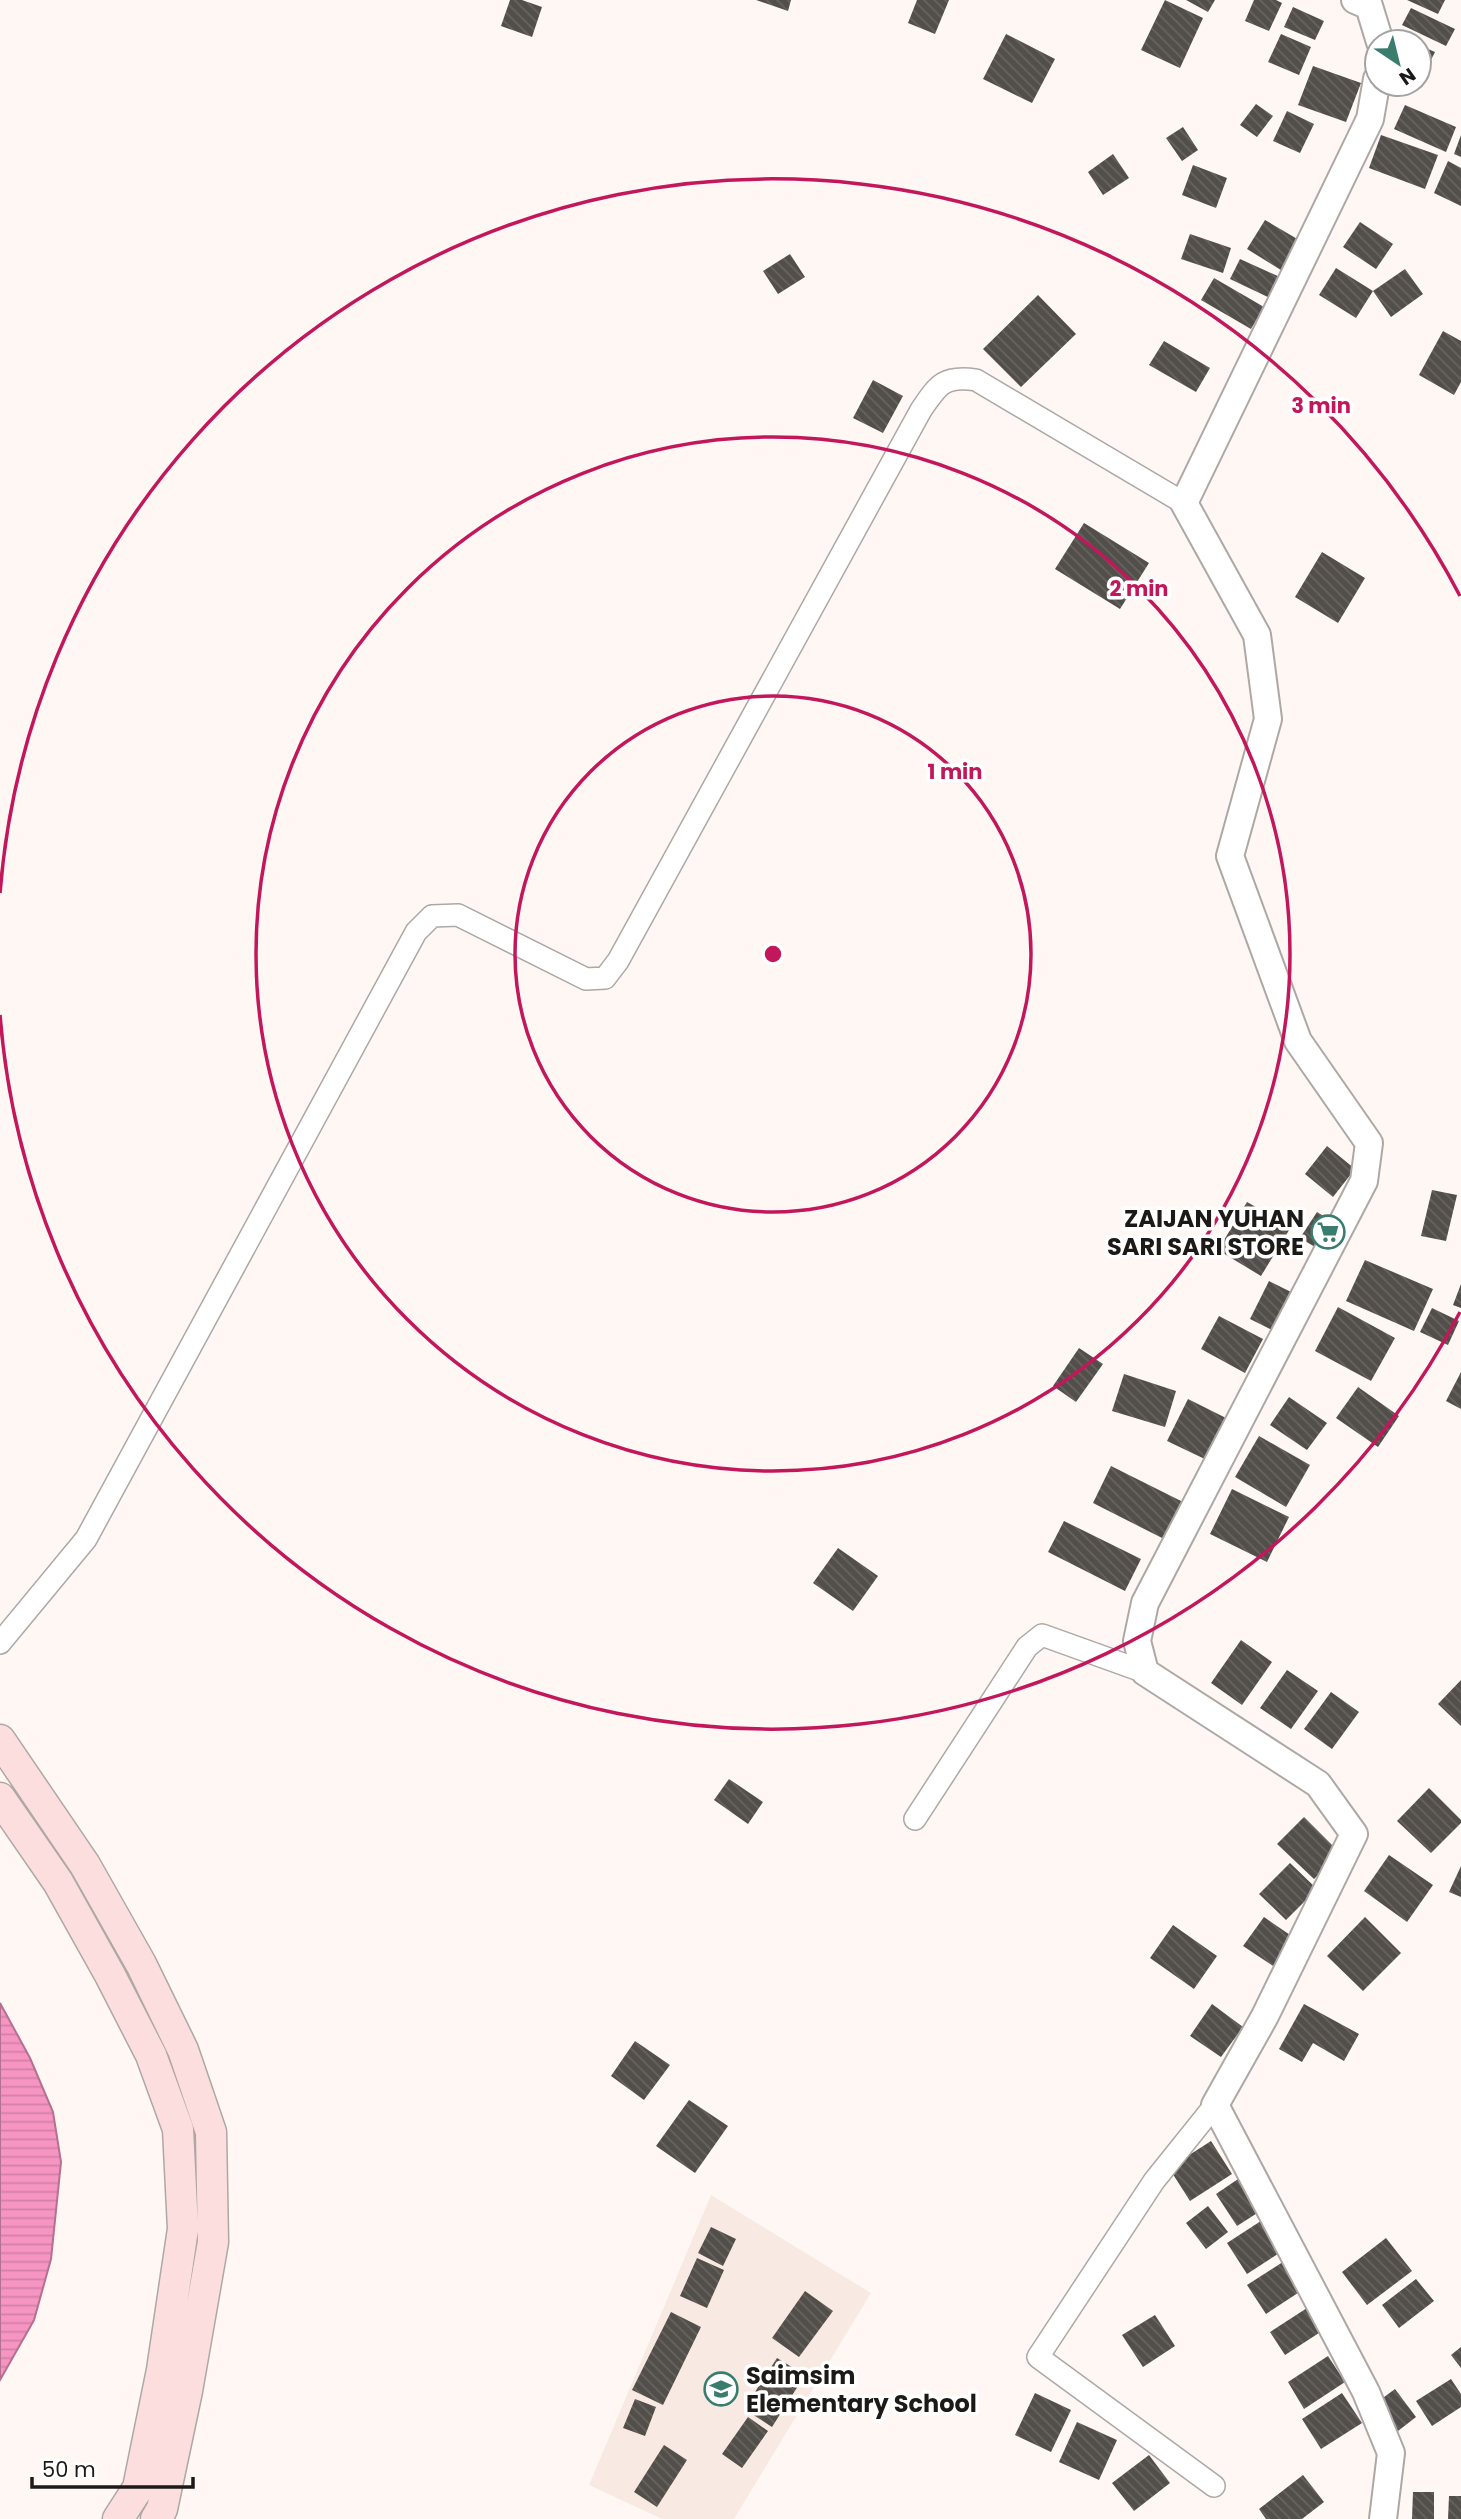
<svg xmlns="http://www.w3.org/2000/svg" width="1461" height="2519" viewBox="0 0 1461 2519" font-family="Poppins,sans-serif">
<style>
.built{fill:#f8eae3}
.water{fill:url(#water-rules);stroke:#b5708f;stroke-width:2}
.building{fill:url(#building-back-hatch)}
.lines{fill:none;stroke-linecap:round;stroke-linejoin:round}
.minor-casing{stroke:#aea8a5;stroke-width:24}
.tertiary-casing{stroke:#aea8a5;stroke-width:30}
.secondary-casing{stroke:#aea8a5;stroke-width:33}
.minor{stroke:#fff;stroke-width:21}
.tertiary{stroke:#fff;stroke-width:26}
.secondary{stroke:#fcdedf;stroke-width:30}
.ring{fill:none;stroke:#c2185b;stroke-width:3.5}
.labels{text-anchor:middle;dominant-baseline:central;stroke-width:7;stroke-linejoin:round;paint-order:stroke}
.poi-label{font-size:24px;font-weight:bold;fill:#1c1a19;stroke:#fff;text-anchor:end}
.centre{fill:#c2185b;stroke:#fff;stroke-width:3.5}
.ring-label{font-size:21px;text-anchor:middle;font-weight:bold;fill:#c2185b;stroke:#fff;stroke-width:7;stroke-linejoin:round;paint-order:stroke}
</style>
<defs>
<pattern id="water-rules" width="6" height="5" patternUnits="userSpaceOnUse" patternTransform="scale(1.75)"><rect width="6" height="5" fill="#f695c2"/><path d="M0 2.5h6" fill="none" stroke="#d280a6"/></pattern>
<pattern id="building-back-hatch" width="6" height="6" patternUnits="userSpaceOnUse" patternTransform="scale(1.75)"><rect width="6" height="6" fill="#524e4a"/><path d="M-1 5l2 2M0 0l6 6M5-1l2 2" fill="none" stroke="#676460"/></pattern>
</defs>
<rect width="100%" height="100%" fill="#fff7f4"/>
<path class="built" d="M 711,2195 L 871,2293 L 734,2519 L 662,2519 L 589,2485 Z"/>
<path class="water" d="M 0,2003 L 30,2058 L 53,2112 L 61,2162 L 51,2259 L 34,2320 L 0,2380 Z"/>
<path class="building" d="M 510,0 L 522,0 L 542,7 L 532,37 L 501,26 Z
M 756,0 L 791,0 L 788,11 Z
M 917,0 L 949,0 L 935,34 L 908,23 Z
M 1165,0 L 1203,18 L 1180,68 L 1141,50 Z
M 1186,0 L 1215,0 L 1208,12 Z
M 1254,0 L 1276,0 L 1282,3 L 1269,31 L 1245,21 Z
M 1407,0 L 1445,0 L 1438,14 Z
M 1293,7 L 1324,21 L 1315,40 L 1284,27 Z
M 1411,8 L 1455,29 L 1446,46 L 1402,25 Z
M 1006,34 L 1055,59 L 1032,103 L 983,79 Z
M 1281,34 L 1311,47 L 1299,75 L 1268,62 Z
M 1419,45 L 1435,52 L 1426,70 L 1419,67 Z
M 1313,66 L 1361,83 L 1346,122 L 1298,105 Z
M 1256,104 L 1273,116 L 1257,137 L 1240,125 Z
M 1405,105 L 1456,127 L 1446,152 L 1394,129 Z
M 1287,111 L 1314,124 L 1300,153 L 1273,141 Z
M 1183,127 L 1198,150 L 1182,161 L 1166,138 Z
M 1381,135 L 1438,155 L 1425,189 L 1369,168 Z
M 1461,135 L 1461,157 L 1454,154 Z
M 1113,154 L 1129,178 L 1103,195 L 1088,172 Z
M 1448,161 L 1461,168 L 1461,206 L 1434,193 Z
M 1193,165 L 1227,178 L 1216,208 L 1182,195 Z
M 1265,220 L 1299,240 L 1281,270 L 1247,249 Z
M 1360,222 L 1393,244 L 1376,269 L 1343,247 Z
M 1190,234 L 1231,248 L 1223,273 L 1181,259 Z
M 790,254 L 805,277 L 778,294 L 763,271 Z
M 1240,259 L 1282,278 L 1272,299 L 1230,279 Z
M 1336,268 L 1373,291 L 1356,318 L 1319,295 Z
M 1405,269 L 1423,294 L 1391,317 L 1373,291 Z
M 1214,278 L 1264,307 L 1251,329 L 1201,300 Z
M 1038,295 L 1076,334 L 1021,387 L 983,349 Z
M 1443,331 L 1461,341 L 1461,382 L 1454,395 L 1419,375 Z
M 1164,341 L 1210,368 L 1196,392 L 1149,365 Z
M 873,380 L 903,396 L 883,433 L 853,418 Z
M 1084,523 L 1149,563 L 1120,609 L 1055,569 Z
M 1322,552 L 1365,578 L 1338,623 L 1295,597 Z
M 1327,1146 L 1355,1169 L 1333,1197 L 1305,1174 Z
M 1432,1190 L 1457,1195 L 1446,1241 L 1421,1236 Z
M 1247,1202 L 1291,1227 L 1261,1276 L 1218,1250 Z
M 1317,1212 L 1336,1224 L 1320,1250 L 1300,1238 Z
M 1365,1260 L 1433,1289 L 1414,1331 L 1346,1301 Z
M 1269,1281 L 1297,1295 L 1278,1333 L 1250,1319 Z
M 1461,1284 L 1461,1308 L 1453,1305 Z
M 1338,1307 L 1395,1338 L 1371,1381 L 1315,1351 Z
M 1432,1308 L 1459,1321 L 1448,1345 L 1420,1332 Z
M 1219,1316 L 1263,1339 L 1245,1373 L 1201,1349 Z
M 1079,1348 L 1103,1364 L 1076,1402 L 1053,1386 Z
M 1461,1372 L 1461,1409 L 1446,1401 Z
M 1124,1374 L 1176,1391 L 1165,1427 L 1112,1411 Z
M 1358,1387 L 1399,1416 L 1378,1447 L 1336,1418 Z
M 1289,1397 L 1327,1423 L 1307,1450 L 1270,1425 Z
M 1188,1399 L 1230,1420 L 1209,1461 L 1167,1441 Z
M 1259,1436 L 1310,1465 L 1286,1507 L 1235,1477 Z
M 1111,1466 L 1185,1503 L 1166,1540 L 1093,1503 Z
M 1232,1489 L 1289,1517 L 1267,1562 L 1210,1534 Z
M 1064,1521 L 1141,1559 L 1125,1591 L 1048,1552 Z
M 838,1548 L 878,1576 L 853,1611 L 813,1583 Z
M 1241,1640 L 1272,1662 L 1242,1705 L 1211,1683 Z
M 1287,1670 L 1318,1691 L 1291,1729 L 1260,1708 Z
M 1461,1680 L 1461,1726 L 1438,1704 Z
M 1331,1692 L 1359,1712 L 1332,1749 L 1304,1729 Z
M 729,1779 L 763,1802 L 748,1824 L 714,1800 Z
M 1429,1788 L 1461,1820 L 1461,1823 L 1431,1853 L 1397,1821 Z
M 1304,1817 L 1340,1853 L 1314,1879 L 1277,1844 Z
M 1389,1855 L 1433,1885 L 1407,1922 L 1364,1891 Z
M 1290,1863 L 1317,1889 L 1286,1920 L 1259,1894 Z
M 1461,1866 L 1461,1897 L 1449,1892 Z
M 1264,1917 L 1293,1937 L 1273,1966 L 1243,1946 Z
M 1365,1917 L 1401,1953 L 1363,1991 L 1327,1956 Z
M 1173,1925 L 1217,1956 L 1194,1989 L 1150,1958 Z
M 1212,2004 L 1243,2027 L 1221,2057 L 1190,2036 Z
M 1304,2004 L 1359,2034 L 1344,2061 L 1313,2043 L 1302,2062 L 1279,2049 Z
M 635,2041 L 670,2065 L 644,2100 L 611,2076 Z
M 689,2100 L 728,2126 L 695,2173 L 656,2146 Z
M 1211,2141 L 1232,2174 L 1190,2201 L 1169,2168 Z
M 1241,2177 L 1262,2210 L 1237,2226 L 1216,2194 Z
M 1208,2206 L 1228,2232 L 1206,2249 L 1186,2223 Z
M 1264,2219 L 1284,2250 L 1247,2274 L 1227,2243 Z
M 711,2227 L 736,2239 L 723,2266 L 698,2253 Z
M 1386,2238 L 1412,2271 L 1367,2305 L 1342,2272 Z
M 697,2258 L 724,2270 L 707,2308 L 680,2296 Z
M 1286,2260 L 1304,2289 L 1266,2314 L 1247,2285 Z
M 1416,2279 L 1434,2301 L 1399,2328 L 1382,2305 Z
M 805,2291 L 833,2311 L 799,2357 L 772,2338 Z
M 1307,2308 L 1322,2331 L 1285,2355 L 1270,2332 Z
M 671,2312 L 701,2327 L 663,2405 L 632,2390 Z
M 1155,2315 L 1175,2346 L 1143,2367 L 1122,2335 Z
M 1461,2347 L 1461,2368 L 1451,2355 Z
M 1328,2356 L 1345,2382 L 1304,2409 L 1288,2382 Z
M 777,2358 L 805,2375 L 772,2427 L 744,2409 Z
M 1451,2379 L 1461,2394 L 1461,2407 L 1432,2426 L 1416,2401 Z
M 1395,2389 L 1416,2417 L 1398,2431 L 1376,2403 Z
M 1035,2393 L 1071,2410 L 1051,2452 L 1015,2435 Z
M 1342,2393 L 1362,2423 L 1321,2449 L 1302,2419 Z
M 635,2399 L 656,2407 L 645,2436 L 623,2428 Z
M 748,2417 L 768,2431 L 742,2468 L 722,2454 Z
M 1077,2422 L 1117,2440 L 1099,2480 L 1059,2462 Z
M 664,2445 L 687,2460 L 657,2507 L 634,2492 Z
M 1149,2455 L 1170,2483 L 1134,2511 L 1112,2483 Z
M 1303,2475 L 1324,2502 L 1302,2519 L 1266,2519 L 1259,2509 Z
M 1413,2492 L 1434,2492 L 1434,2519 L 1412,2519 Z
M 1449,2496 L 1461,2496 L 1461,2519 L 1448,2519 Z"/>
<g class="lines">
<defs>
<path id="minor" d="M 0,1643 L 86,1539 L 416,932 L 432,916 L 458,915 L 586,979 L 605,978 L 618,961 L 921,410 C 938,385 944,375 976,380 L 1184,503
M 915,1819 L 1027,1647 L 1042,1635 L 1145,1672
M 1214,2486 L 1038,2357 L 1154,2181 L 1215,2105"/>
<path id="tertiary" d="M 1355,0 L 1369,6 L 1380,42
M 1377,79 L 1370,119 L 1184,503 L 1257,635 L 1268,719 L 1230,856 L 1298,1041 L 1369,1143 L 1364,1181 L 1145,1603 L 1137,1641 L 1145,1672 L 1318,1784 L 1354,1834 L 1265,2016 L 1215,2105 L 1366,2392 L 1391,2453 L 1383,2519"/>
<path id="secondary" d="M 0,1740 L 85,1865 L 141,1964 L 183,2050 L 211,2132 L 213,2242 L 187,2391 L 162,2509 L 156,2519
M 0,1798 L 58,1882 L 110,1975 L 151,2055 L 178,2129 L 183,2229 L 162,2370 L 138,2488 L 118,2519"/>
</defs>
<use href="#minor" class="minor-casing"/>
<use href="#tertiary" class="tertiary-casing"/>
<use href="#secondary" class="secondary-casing"/>
<use href="#minor" class="minor"/>
<use href="#tertiary" class="tertiary"/>
<use href="#secondary" class="secondary"/>
</g>
<g class="ring">
<circle cx="773" cy="954" r="258"/>
<circle cx="773" cy="954" r="517"/>
<path d="M1460 1312A775 775 0 0 1 0 1015M0 893A775 775 0 0 1 1460 596"/>
</g>
<defs>
<symbol id="supermarket-ring" viewBox="-11 -11 22 22"><circle r="9.5" fill="#fff" stroke="#3a7d6f" stroke-width="1.5"/><path d="M-6-5.5h2.5l.6 2H6L4.5 2H-2.5L-4.4-4H-6ZM-1.5 3.2a1.3 1.3 0 1 0 .1 0ZM3 3.2a1.3 1.3 0 1 0 .1 0Z" fill="#3a7d6f"/></symbol>
<symbol id="school-ring" viewBox="-11 -11 22 22"><circle r="9.5" fill="#fff" stroke="#3a7d6f" stroke-width="1.5"/><path d="M0-5L7-2L0 1L-7-2ZM-4 1L0 2.5L4 1V4Q0 6-4 4Z" fill="#3a7d6f"/></symbol>
</defs>
<g fill-rule="evenodd">
<use href="#supermarket-ring" x="1309" y="1213" width="38" height="38"/>
<use href="#school-ring" x="702" y="2370" width="38" height="38"/>
</g>
<g class="labels">
<g class="poi-label">
<text x="1304" y="1218">ZAIJAN YUHAN<tspan x="1304" dy="28">SARI SARI STORE</tspan></text>
<text x="746" y="2375" text-anchor="start">Saimsim<tspan x="746" dy="28">Elementary School</tspan></text>
</g>
</g>
<circle cx="773" cy="954" r="10" class="centre"/>
<g class="ring-label">
<text x="1321" y="413">3 min</text>
<text x="1139" y="596">2 min</text>
<text x="955" y="779">1 min</text>
</g>
<g transform="translate(1398 63) rotate(145)"><circle r="33" fill="#ffffff" stroke="#a4a3a3" stroke-width="2"/>
<path d="M0-5L12 26L0 18L-12 26Z" fill="#3a7d6f"/>
<text y="-10" font-size="19" font-weight="bold" text-anchor="middle" fill="#1c1a19">N</text>
</g>
<path d="M32 2477v10h161v-10" fill="none" stroke="#1c1a19" stroke-width="3.5"/>
<text x="42" y="2477" font-size="21" fill="#1c1a19" stroke="#ffffff" stroke-width="5" paint-order="stroke">50 m</text>
</svg>
